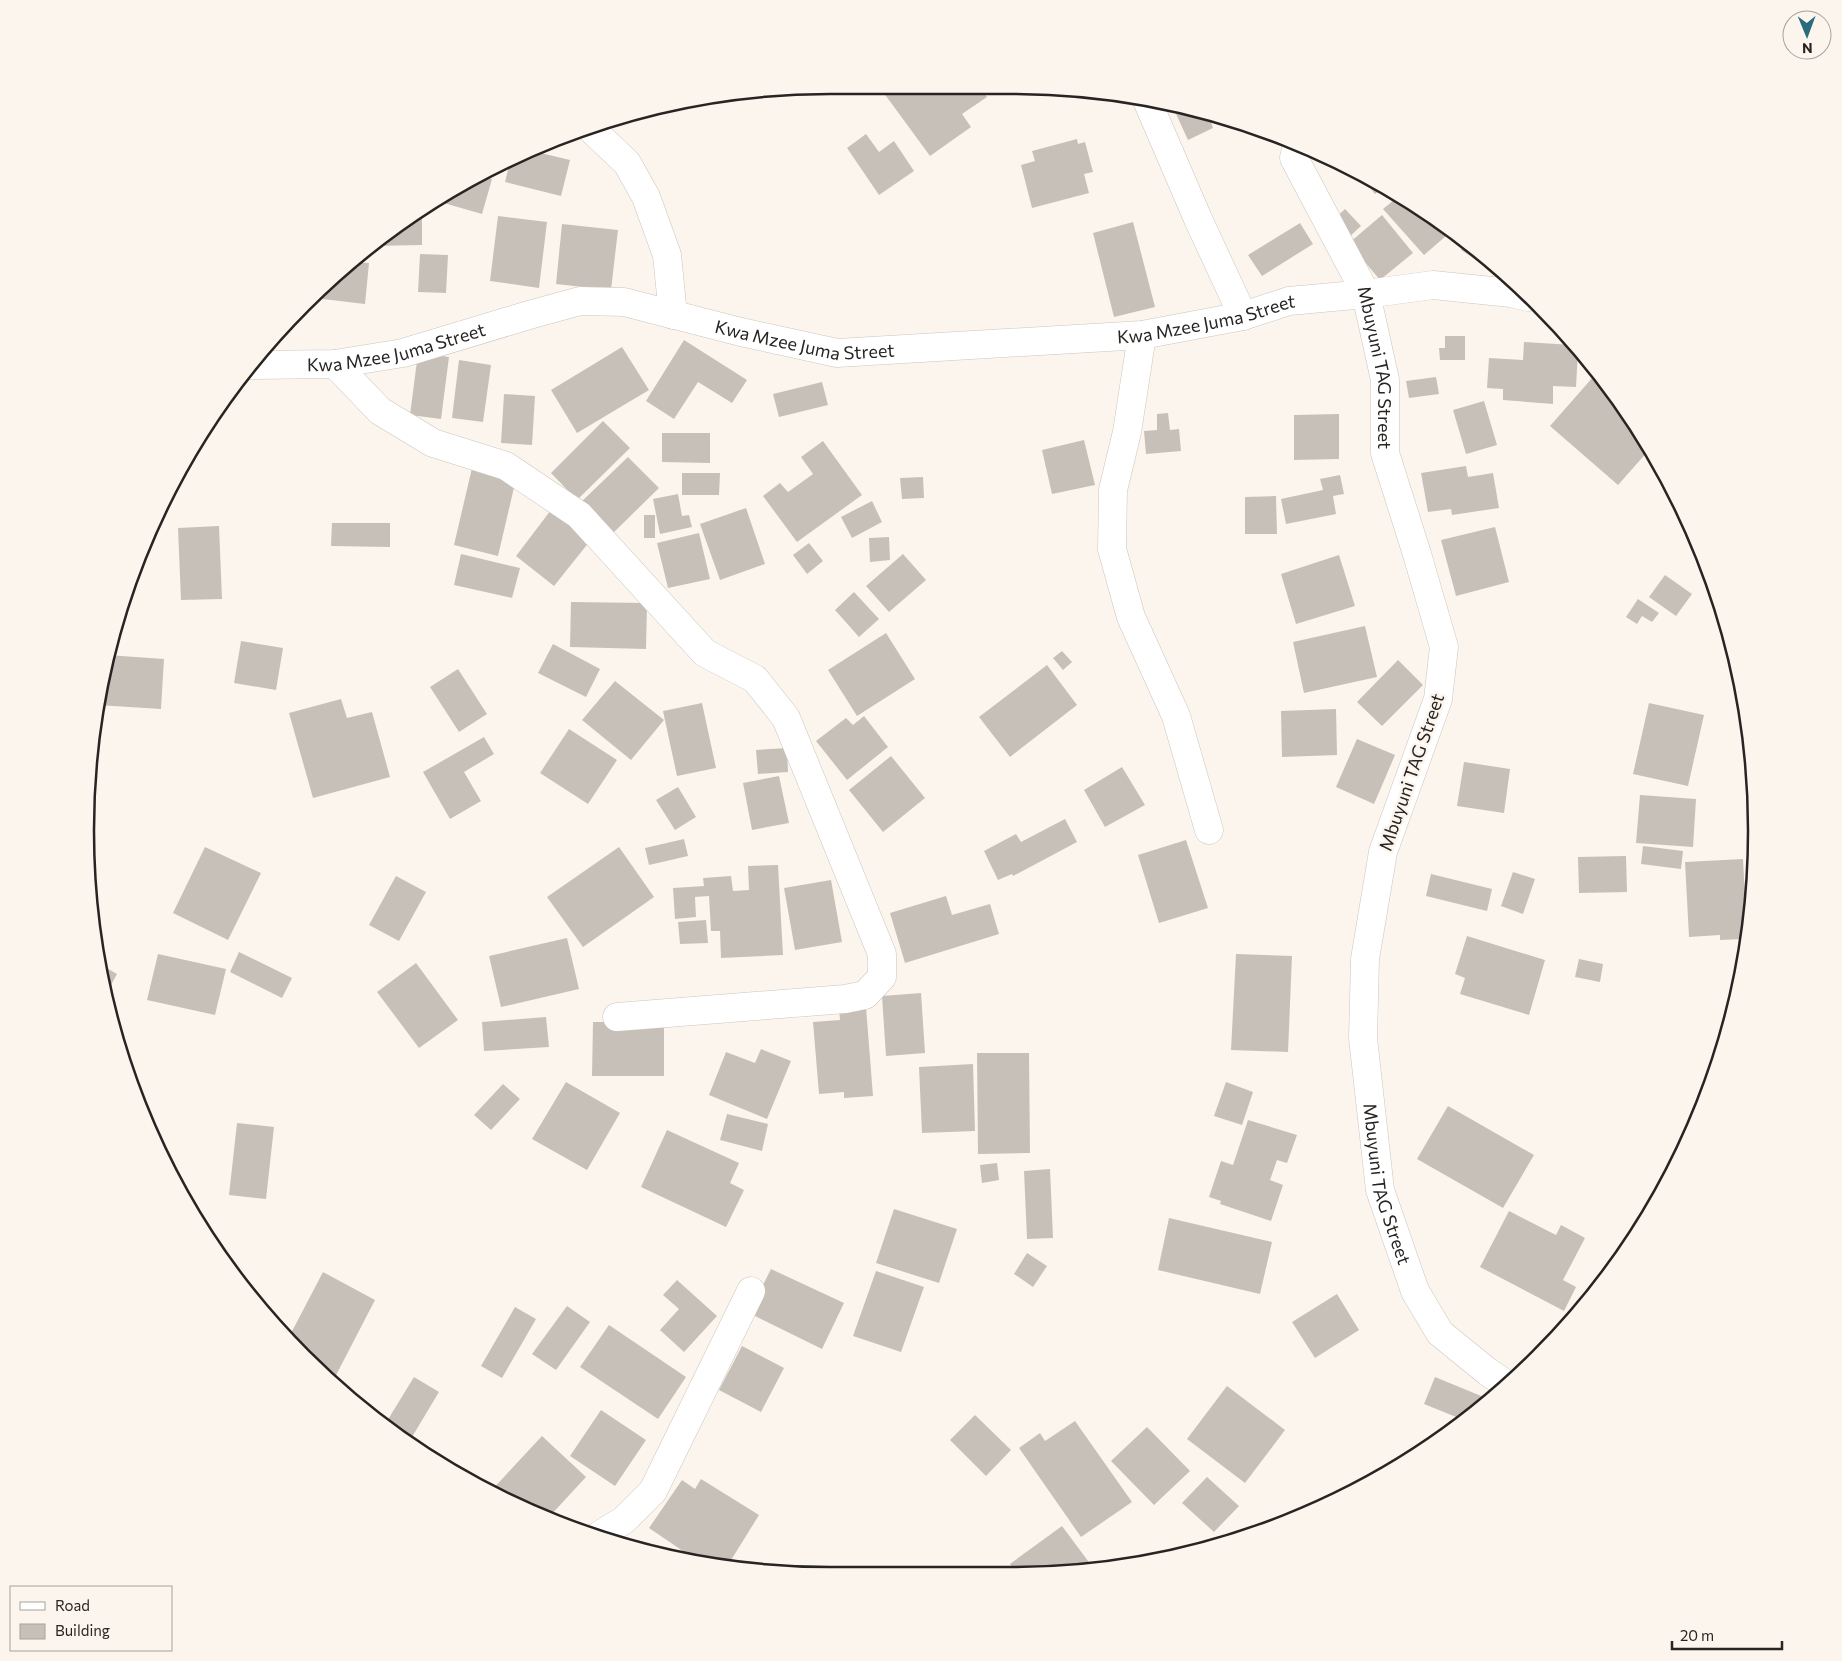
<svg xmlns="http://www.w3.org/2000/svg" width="1842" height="1661" viewBox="0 0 1842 1661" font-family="Commissioner,sans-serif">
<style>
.building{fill:#c7c0b9}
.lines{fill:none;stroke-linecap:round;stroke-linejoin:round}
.minor-casing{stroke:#ccc5be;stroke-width:29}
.minor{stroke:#fff;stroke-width:28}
.labels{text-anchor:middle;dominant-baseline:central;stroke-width:5;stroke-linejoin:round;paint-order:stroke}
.street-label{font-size:18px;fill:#272422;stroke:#fcf5ee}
.rim{fill:none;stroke:#272422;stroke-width:2.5}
</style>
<rect width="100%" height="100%" fill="#fcf5ee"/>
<path class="building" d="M 878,85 L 979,86 L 987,97 L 962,114 L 971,127 L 930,156 Z
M 1171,103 L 1214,117 L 1210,119 L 1213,128 L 1188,140 Z
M 866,134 L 879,152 L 894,141 L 914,171 L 879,195 L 847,148 Z
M 1077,139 L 1078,144 L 1085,142 L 1093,172 L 1084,174 L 1089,193 L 1032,208 L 1021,165 L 1035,161 L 1032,151 Z
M 528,150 L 570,160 L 561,196 L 505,182 L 511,158 Z
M 1362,174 L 1386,186 L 1375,194 L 1360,175 Z
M 479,175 L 492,179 L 482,214 L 437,201 Z
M 1399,196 L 1431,219 L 1446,236 L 1424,255 L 1383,209 Z
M 1345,209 L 1361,226 L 1346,240 L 1330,223 Z
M 422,211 L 422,245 L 371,246 L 376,239 Z
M 1382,215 L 1413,253 L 1380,280 L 1349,243 Z
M 498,216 L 547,222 L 539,288 L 490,281 Z
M 1133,222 L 1155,307 L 1114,317 L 1093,233 Z
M 1300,223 L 1313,244 L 1262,276 L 1248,255 Z
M 562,224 L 618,230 L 611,290 L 556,284 Z
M 1465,243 L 1503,270 L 1511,278 L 1509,281 L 1461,250 Z
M 420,254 L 448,255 L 446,293 L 418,292 Z
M 351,262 L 369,263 L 365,304 L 314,298 L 314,294 Z
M 1445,336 L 1465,336 L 1465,360 L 1440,360 L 1439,348 L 1445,348 Z
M 684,340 L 747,380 L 732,403 L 698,382 L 674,419 L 646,401 Z
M 1524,342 L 1573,345 L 1578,350 L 1576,387 L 1553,386 L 1553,404 L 1503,400 L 1503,389 L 1487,388 L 1489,358 L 1523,360 Z
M 622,347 L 649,390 L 577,433 L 551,390 Z
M 418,353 L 449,357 L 441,419 L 410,415 Z
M 459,360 L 491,365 L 483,422 L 452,418 Z
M 1436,377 L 1439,394 L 1409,398 L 1406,381 Z
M 1593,377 L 1616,398 L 1649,450 L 1618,485 L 1550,426 Z
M 822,382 L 828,405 L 779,417 L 773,394 Z
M 504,394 L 535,396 L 532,445 L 501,443 Z
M 1484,401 L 1497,445 L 1466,454 L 1453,410 Z
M 1168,413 L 1170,430 L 1179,429 L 1181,451 L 1146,454 L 1144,431 L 1157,430 L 1157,414 Z
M 1339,414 L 1339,459 L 1294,460 L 1294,415 Z
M 603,421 L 630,448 L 577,500 L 551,473 Z
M 662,433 L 710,433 L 710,463 L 662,462 Z
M 1084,440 L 1095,485 L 1052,494 L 1042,450 Z
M 823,441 L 862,495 L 797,542 L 763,496 L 780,483 L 788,492 L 813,474 L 801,457 Z
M 628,457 L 659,488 L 611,535 L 579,504 Z
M 1466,466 L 1468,477 L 1493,473 L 1499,508 L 1452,515 L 1451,509 L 1428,512 L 1421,473 Z
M 472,468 L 516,479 L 498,556 L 454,545 Z
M 682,473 L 720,473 L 719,495 L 682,495 Z
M 1340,475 L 1344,494 L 1333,496 L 1336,514 L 1286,524 L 1281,499 L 1323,490 L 1320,479 Z
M 923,477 L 924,498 L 902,499 L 900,478 Z
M 678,494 L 682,516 L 689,515 L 692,527 L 660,534 L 653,499 Z
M 1276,496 L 1277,534 L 1245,534 L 1245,497 Z
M 872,501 L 882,522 L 852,538 L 841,517 Z
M 746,508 L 765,564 L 720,580 L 700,524 Z
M 551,510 L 590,541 L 554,586 L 516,556 Z
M 644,515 L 655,515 L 655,538 L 644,538 Z
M 332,523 L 390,523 L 390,547 L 331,546 Z
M 219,526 L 222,599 L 181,600 L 178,528 Z
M 1495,527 L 1509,582 L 1456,596 L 1441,540 Z
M 699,533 L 710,579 L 668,588 L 657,543 Z
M 889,537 L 890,560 L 870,562 L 869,538 Z
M 809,543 L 823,561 L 807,574 L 793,555 Z
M 461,554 L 520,568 L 512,598 L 454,585 Z
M 903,554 L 926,580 L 889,612 L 866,586 Z
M 1339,555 L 1355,606 L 1296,624 L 1281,574 Z
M 1665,575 L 1692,594 L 1676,616 L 1649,597 Z
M 854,592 L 879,619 L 859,637 L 835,610 Z
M 1638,599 L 1659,613 L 1652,622 L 1642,616 L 1637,624 L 1626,617 Z
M 571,602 L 647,603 L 646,649 L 570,647 Z
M 1365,626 L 1377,677 L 1304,693 L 1293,642 Z
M 886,633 L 915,679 L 857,716 L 828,670 Z
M 241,641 L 283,648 L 276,690 L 234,683 Z
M 553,644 L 600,669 L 586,697 L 538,673 Z
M 1062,651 L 1072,662 L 1063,670 L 1053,658 Z
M 107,655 L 164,659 L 161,709 L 97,705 L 99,685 Z
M 1398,660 L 1423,685 L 1382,726 L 1357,702 Z
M 1047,665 L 1077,705 L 1010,757 L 979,717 Z
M 458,669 L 487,714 L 459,732 L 430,687 Z
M 615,681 L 664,720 L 631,760 L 582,720 Z
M 341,699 L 347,718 L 372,712 L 390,777 L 313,798 L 289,713 Z
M 702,703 L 716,768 L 677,776 L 663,711 Z
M 1649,703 L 1704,715 L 1688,786 L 1633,774 Z
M 1336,709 L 1337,755 L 1282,757 L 1281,711 Z
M 864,716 L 888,747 L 847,780 L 816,741 L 846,718 L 853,725 Z
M 569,729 L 617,760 L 588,804 L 540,773 Z
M 484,737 L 494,754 L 464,772 L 481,801 L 450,819 L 423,772 Z
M 1357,739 L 1395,755 L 1374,804 L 1336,787 Z
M 787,748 L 788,772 L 758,774 L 756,750 Z
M 891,756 L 925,798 L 883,832 L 849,790 Z
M 1464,762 L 1510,769 L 1504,813 L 1457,806 Z
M 1122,767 L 1145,805 L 1105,827 L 1084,790 Z
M 779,776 L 789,823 L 752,830 L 743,783 Z
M 678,787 L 696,817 L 675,830 L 656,800 Z
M 1640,795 L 1696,799 L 1693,847 L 1636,843 Z
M 1065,819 L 1077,842 L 1013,876 L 1012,874 L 998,880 L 984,851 L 1016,834 L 1021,842 Z
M 684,839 L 688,856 L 649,865 L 645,848 Z
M 1186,840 L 1208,908 L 1159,923 L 1138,855 Z
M 1643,846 L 1683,851 L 1681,869 L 1641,864 Z
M 205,847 L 261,873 L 228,940 L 173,913 Z
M 619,847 L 654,897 L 583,947 L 547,897 Z
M 1626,856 L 1627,892 L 1579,893 L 1578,857 Z
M 1743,859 L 1747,934 L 1743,934 L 1743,939 L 1720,940 L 1720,935 L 1689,937 L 1685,862 Z
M 778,865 L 783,955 L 721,958 L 720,931 L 711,931 L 709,896 L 695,897 L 696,917 L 675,919 L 673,888 L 704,886 L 703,878 L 731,876 L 733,891 L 749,890 L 748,866 Z
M 1513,872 L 1535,879 L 1523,914 L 1501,906 Z
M 1431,874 L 1492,889 L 1487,911 L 1426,896 Z
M 396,876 L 426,892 L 399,941 L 369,925 Z
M 831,880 L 842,942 L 795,950 L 784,888 Z
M 946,896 L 952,915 L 990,904 L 999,934 L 905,963 L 890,913 Z
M 706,920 L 708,943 L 680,944 L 678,922 Z
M 1467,936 L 1545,960 L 1529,1015 L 1460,994 L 1465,978 L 1455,974 Z
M 567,938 L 579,989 L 501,1007 L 489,956 Z
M 239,952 L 292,978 L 282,998 L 230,972 Z
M 158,954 L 226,969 L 215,1015 L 147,1000 Z
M 1236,954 L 1292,956 L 1288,1052 L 1231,1050 Z
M 1579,959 L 1603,964 L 1600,982 L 1575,977 Z
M 98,963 L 117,974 L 105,996 L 102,980 Z
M 416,963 L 458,1020 L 419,1048 L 377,992 Z
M 921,993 L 925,1053 L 886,1056 L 882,996 Z
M 866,1007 L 873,1096 L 844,1098 L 844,1092 L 819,1094 L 813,1022 L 840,1020 L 839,1008 Z
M 546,1017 L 549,1047 L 484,1051 L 482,1022 Z
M 593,1022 L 664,1022 L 664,1076 L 592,1076 Z
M 761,1049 L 791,1061 L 767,1119 L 709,1095 L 726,1052 L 755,1063 Z
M 977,1053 L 1029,1053 L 1030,1153 L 978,1154 Z
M 973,1064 L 975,1131 L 922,1133 L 919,1067 Z
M 566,1082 L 620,1113 L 587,1170 L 532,1139 Z
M 1226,1082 L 1253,1092 L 1242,1125 L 1214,1116 Z
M 503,1084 L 520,1099 L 491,1130 L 474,1115 Z
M 1448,1106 L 1534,1155 L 1503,1208 L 1417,1159 Z
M 727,1114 L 768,1124 L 762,1151 L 720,1140 Z
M 1248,1120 L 1297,1135 L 1287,1163 L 1277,1160 L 1270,1180 L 1283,1185 L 1271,1221 L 1220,1204 L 1221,1201 L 1209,1197 L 1221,1161 L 1233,1165 Z
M 237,1123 L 274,1127 L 266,1199 L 229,1195 Z
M 667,1130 L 739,1163 L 730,1183 L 744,1190 L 726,1227 L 641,1187 Z
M 997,1163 L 999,1180 L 982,1183 L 980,1165 Z
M 1050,1169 L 1053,1238 L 1027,1239 L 1024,1171 Z
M 894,1209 L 957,1229 L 939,1283 L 876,1263 Z
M 1509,1211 L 1556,1235 L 1561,1225 L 1585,1238 L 1563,1280 L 1576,1287 L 1564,1311 L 1480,1267 Z
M 194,1212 L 238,1276 L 236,1277 L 211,1245 L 192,1213 Z
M 1169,1218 L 1272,1242 L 1260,1294 L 1158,1270 Z
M 1027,1253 L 1047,1266 L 1033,1287 L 1014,1274 Z
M 771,1269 L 844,1303 L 822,1349 L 749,1313 Z
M 876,1271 L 924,1287 L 901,1352 L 853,1336 Z
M 323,1272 L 375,1300 L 333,1381 L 288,1339 Z
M 677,1280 L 717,1316 L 684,1352 L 660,1330 L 679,1309 L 663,1295 Z
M 1337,1294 L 1359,1330 L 1315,1358 L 1292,1322 Z
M 567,1306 L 590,1322 L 556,1370 L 532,1354 Z
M 515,1307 L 536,1319 L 502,1378 L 481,1366 Z
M 609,1325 L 686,1377 L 658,1419 L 580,1367 Z
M 742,1346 L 784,1368 L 761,1412 L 719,1390 Z
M 414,1377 L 439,1392 L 409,1442 L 384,1426 Z
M 1435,1377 L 1486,1398 L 1482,1406 L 1466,1421 L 1424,1404 Z
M 1227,1386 L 1285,1430 L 1245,1483 L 1187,1439 Z
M 601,1410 L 646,1440 L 615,1486 L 570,1456 Z
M 975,1415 L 1011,1450 L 986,1476 L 950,1440 Z
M 1075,1421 L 1132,1502 L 1081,1537 L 1019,1448 L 1040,1433 L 1045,1441 Z
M 1147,1427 L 1190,1471 L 1154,1505 L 1111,1461 Z
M 542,1436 L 586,1477 L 549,1517 L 501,1499 L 490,1492 Z
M 1207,1477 L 1239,1506 L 1214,1532 L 1182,1503 Z
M 701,1479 L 759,1515 L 728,1565 L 696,1560 L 649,1528 L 682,1480 L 695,1489 Z
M 1062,1526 L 1094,1569 L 1060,1574 L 1017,1574 L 1010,1564 Z
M 960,1567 L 980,1574 L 957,1574 Z"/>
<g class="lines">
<defs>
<g id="minor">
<path d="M 1146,98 L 1198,219 L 1243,316"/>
<path d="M 588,126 L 627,163 L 646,197 L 667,255 L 673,315"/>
<path id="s1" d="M 1298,142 L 1294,158 L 1366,294 L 1385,380 L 1385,453 L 1417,554 L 1444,647 L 1438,699 L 1383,852 L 1365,959 L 1363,1038 L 1380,1190 L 1415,1291 L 1440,1333 L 1488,1372 L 1506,1384"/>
<path d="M 1142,335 L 1127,432 L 1113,490 L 1112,549 L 1131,617 L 1176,716 L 1209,830"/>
<path d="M 335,364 L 380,411 L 433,443 L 506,466 L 579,515 L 705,653 L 755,679 L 786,718 L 882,954 L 882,977 L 865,995 L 845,999 L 617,1017"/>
<path id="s2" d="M 249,365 L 335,364 L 403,353 L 529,315 L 580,301 L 624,302 L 741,332 L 837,353 L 1142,335 L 1243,316 L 1289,301 L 1366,294 L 1433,285 L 1511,293 L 1528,297"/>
<path d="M 598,1536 L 624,1520 L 653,1491 L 751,1291"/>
</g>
</defs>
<use href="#minor" class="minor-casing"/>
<use href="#minor" class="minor"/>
</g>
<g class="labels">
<g class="street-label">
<text stroke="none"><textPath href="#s2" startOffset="974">Kwa Mzee Juma Street</textPath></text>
<text stroke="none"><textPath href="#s2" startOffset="569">Kwa Mzee Juma Street</textPath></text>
<text stroke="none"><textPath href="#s2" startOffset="149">Kwa Mzee Juma Street</textPath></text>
<text stroke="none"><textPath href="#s1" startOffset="245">Mbuyuni TAG Street</textPath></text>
<text transform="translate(1411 772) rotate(-71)">Mbuyuni TAG Street</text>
<text stroke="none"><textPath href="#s1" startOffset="1085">Mbuyuni TAG Street</textPath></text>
</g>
</g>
<path d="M0 0H1842V1661H0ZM830 94H1012A736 736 0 0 1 1748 830V831A736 736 0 0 1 1012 1567H830A736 736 0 0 1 94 831V830A736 736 0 0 1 830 94Z" fill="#fcf5ee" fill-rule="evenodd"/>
<path class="rim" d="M830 94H1012A736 736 0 0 1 1748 830V831A736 736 0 0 1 1012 1567H830A736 736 0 0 1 94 831V830A736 736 0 0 1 830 94Z"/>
<rect x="10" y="1586" width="162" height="65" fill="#fcf5ee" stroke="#a7a19c"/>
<rect x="20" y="1602" width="25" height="8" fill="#ffffff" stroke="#a7a19c"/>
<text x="55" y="1611" font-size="15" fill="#272422">Road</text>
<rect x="20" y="1624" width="25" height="15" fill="#c7c0b9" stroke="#a7a19c"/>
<text x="55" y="1636" font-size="15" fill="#272422">Building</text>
<g transform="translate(1807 35) rotate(179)"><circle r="24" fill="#fcf5ee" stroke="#a7a19c"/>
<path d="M0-4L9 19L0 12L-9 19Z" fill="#296d7d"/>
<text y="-8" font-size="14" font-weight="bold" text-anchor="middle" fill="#272422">N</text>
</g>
<path d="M1672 1641v8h110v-8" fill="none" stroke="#272422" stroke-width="2.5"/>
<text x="1680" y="1641" font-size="15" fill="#272422" stroke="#fcf5ee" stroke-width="4" paint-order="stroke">20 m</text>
</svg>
